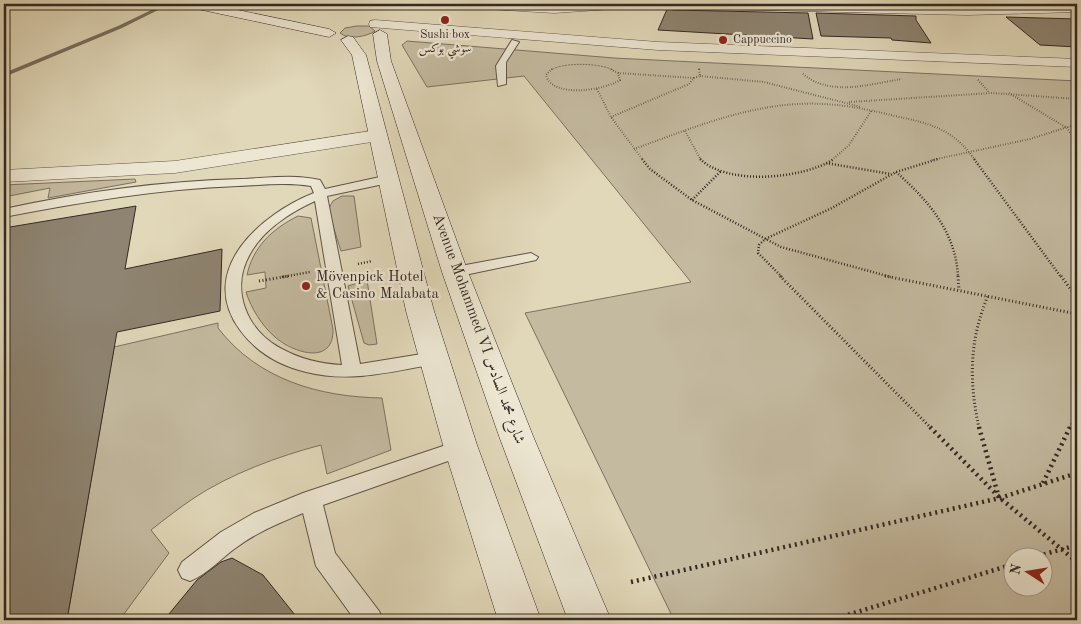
<svg xmlns="http://www.w3.org/2000/svg" width="1081" height="624" viewBox="0 0 1081 624" font-family="'Old Standard TT',Amiri,serif">
<style>
.green{fill:#c4baa0;stroke:#7c7162;fill-rule:evenodd}
.lines{fill:none;stroke-linecap:round;stroke-linejoin:round}
.stream{fill:#786e5e;fill-rule:evenodd}
.building{fill:#8e8471;stroke:#342823}
.service-casing{stroke:#5f5448;stroke-width:2}
.minor-casing{stroke:#5f5448;stroke-width:1}
.tertiary-casing{stroke:#5f5448;stroke-width:1}
.secondary-casing{stroke:#342823;stroke-width:1}
.path-far4{stroke:#342823;stroke-width:1;stroke-dasharray:0.5 1;stroke-linecap:butt}
.path-far3{stroke:#342823;stroke-width:2;stroke-dasharray:0.5 2;stroke-linecap:butt}
.path-far2{stroke:#342823;stroke-width:2.5;stroke-dasharray:1 2;stroke-linecap:butt}
.path-far1{stroke:#342823;stroke-width:3;stroke-dasharray:1 2.5;stroke-linecap:butt}
.path{stroke:#342823;stroke-width:4.5;stroke-dasharray:2 4;stroke-linecap:butt}
.service{fill:#ece6d2;fill-rule:evenodd}
.minor{fill:#ece6d2;fill-rule:evenodd}
.tertiary{fill:#ece6d2;fill-rule:evenodd}
.secondary{fill:#ece6d2;fill-rule:evenodd}
.poi-dot{fill:#8f2418;stroke:#ece6d2;stroke-width:2}
.labels{text-anchor:middle;dominant-baseline:central;stroke-width:4.5;stroke-linejoin:round;paint-order:stroke}
.far-poi-label{font-size:12px;fill:#342823;stroke:#ece6d2}
.poi-label{font-size:15px;fill:#342823;stroke:#ece6d2;text-anchor:start}
.street-label{font-size:15px;fill:#342823;stroke:#ece6d2}
</style>
<rect width="100%" height="100%" fill="#e1d8b9"/>
<filter id="stains"><feTurbulence type="fractalNoise" baseFrequency=".004" numOctaves="4"/><feColorMatrix values="0 0 0 0 .2 0 0 0 0 .09 0 0 0 0 .02 0 0 0 .5 -.17"/></filter>
<radialGradient id="worn" r=".72"><stop offset=".6" stop-color="#630" stop-opacity="0"/><stop offset="1" stop-color="#630" stop-opacity=".3"/></radialGradient>
<path class="green" d="M 357,26 L 369,26 L 375,31 C 366,37 348,40 340,33 L 345,28 Z
M 407,41 L 614,58 L 1077,81 L 1077,620 L 674,620 L 525,313 L 691,282 L 524,76 L 427,87 L 402,45 ZM 1014,556 L 1044,556 L 1044,586 L 1014,586 Z
M 135,179 L 136,182 L 48,198 L 50,188 L 4,197 L 4,185 Z
M 342,196 L 354,196 L 361,247 L 341,251 L 328,210 L 333,201 Z
M 298,216 L 311,218 L 333,329 C 334,366 293,353 275,337 C 262,326 251,308 246,292 L 266,288 L 265,272 L 247,275 C 253,247 272,229 298,216 Z
M 367,280 L 377,344 L 369,345 L 364,343 L 348,286 Z
M 218,323 L 218,328 C 258,380 320,397 382,398 L 391,450 L 327,474 L 321,445 C 279,456 230,474 194,498 C 179,508 165,519 151,530 L 169,553 L 121,618 L 117,620 L 67,620 L 114,347 Z"/>
<g class="lines">
<path class="stream" d="M 164,4 L 168,5 L 122,28 L 4,77 L 4,73 L 118,26 Z"/>
</g>
<path class="building" d="M 668,7 L 673,10 L 808,13 L 813,39 L 658,30 Z
M 816,13 L 916,16 L 916,20 L 931,43 L 892,40 L 891,38 L 821,36 Z
M 1006,17 L 1077,19 L 1077,47 L 1040,45 Z
M 136,206 L 125,269 L 222,249 L 220,311 L 117,332 L 67,620 L 4,620 L 4,228 Z
M 232,558 L 263,575 L 299,620 L 164,620 L 197,580 L 221,562 Z"/>
<g class="lines">
<defs>
<path id="service" d="M 512,40 L 519,42 L 506,62 L 506,84 L 498,86 L 496,66 Z
M 389,175 L 393,176 L 395,179 L 393,182 L 327,196 L 360,364 L 434,352 L 440,354 L 443,358 L 440,362 L 434,364 C 391,372 349,383 306,372 C 280,366 256,352 240,330 C 196,270 261,214 314,193 L 311,186 C 287,182 262,185 238,186 C 158,189 82,202 4,217 L 4,209 C 82,192 161,181 241,179 C 267,178 294,174 320,180 L 325,189 ZM 315,201 L 342,365 C 320,364 300,359 280,348 C 246,329 230,289 250,254 C 263,230 291,212 315,201 Z
M 531,253 L 538,257 L 536,260 L 455,277 L 447,272 L 455,267 Z
M 461,440 L 468,442 L 471,448 L 468,454 L 323,505 L 335,553 L 379,611 L 383,620 L 355,620 L 316,566 L 303,513 C 280,523 257,532 237,547 C 221,558 208,574 190,581 L 182,578 L 178,570 L 182,562 L 221,532 L 254,513 L 303,493 Z"/>
<path id="minor" d="M 465,4 L 633,4 L 627,8 L 554,13 L 471,8 Z
M 667,4 L 816,4 L 967,7 L 1077,4 L 1077,12 L 967,15 L 673,8 Z
M 377,130 L 384,132 L 386,136 L 384,140 L 175,173 L 4,182 L 4,170 L 175,161 Z"/>
<path id="tertiary" d="M 375,20 L 658,42 L 1077,59 L 1077,67 L 658,50 L 370,27 L 369,24 L 370,21 Z"/>
<path id="secondary" d="M 187,4 L 209,4 L 329,29 L 336,33 L 329,37 L 193,8 Z
M 380,30 L 387,34 L 391,61 L 468,272 L 533,436 L 611,620 L 568,620 L 499,436 L 442,272 L 377,61 L 373,34 Z
M 348,36 L 353,37 L 366,55 L 434,311 L 477,445 L 541,620 L 498,620 L 443,445 L 406,311 L 352,55 L 341,40 Z"/>
</defs>
<use href="#service" class="service-casing"/>
<use href="#minor" class="minor-casing"/>
<use href="#tertiary" class="tertiary-casing"/>
<use href="#secondary" class="secondary-casing"/>
<path class="path-far4" d="M 699,68 L 699,70
M 551,70 C 563,62 600,63 613,70"/>
<path class="path-far3" d="M 552,69 L 546,75 C 552,99 605,90 620,80 L 618,73 L 610,69
M 618,73 L 694,78
M 803,74 C 830,97 870,84 902,79
M 700,76 L 764,82 L 861,107
M 978,80 L 989,92
M 597,89 L 611,117 L 643,160
M 1009,93 L 1067,128 L 1077,143
M 849,102 L 992,93 L 1077,99
M 611,117 L 689,84 L 694,78 L 700,76 L 699,69
M 685,131 L 701,160
M 634,149 C 687,130 741,107 798,104 C 831,102 863,108 895,116 C 932,124 953,129 975,160
M 832,160 L 849,145 L 872,110
M 932,160 L 1030,139 L 1077,124"/>
<path class="path-far2" d="M 642,159 L 650,169 L 692,200 L 781,247 L 891,277
M 700,159 C 728,186 803,179 834,159
M 974,159 L 1061,277
M 826,163 L 891,174
M 896,172 C 928,200 956,232 958,277
M 692,200 L 721,171
M 358,264 L 372,261
M 282,277 L 310,272
M 782,277 L 758,253 L 759,245 L 765,239 L 830,209 L 896,172 L 938,159"/>
<path class="path-far1" d="M 780,276 L 931,428
M 885,276 L 1077,314
M 958,276 L 959,290
M 1061,276 L 1077,298
M 259,281 L 289,276
M 979,428 C 969,382 969,340 988,296
M 1070,428 L 1077,413"/>
<path class="path" d="M 930,427 L 1000,498 L 1077,562
M 979,427 L 999,498
M 1043,483 L 1070,427
M 1038,556 L 1077,545
M 631,582 L 1000,498 L 1077,473
M 831,620 L 1014,564"/>
<use href="#service" class="service"/>
<use href="#minor" class="minor"/>
<use href="#tertiary" class="tertiary"/>
<use href="#secondary" class="secondary"/>
</g>
<g class="poi-dot">
<circle cx="445" cy="20" r="5"/>
<circle cx="723" cy="40" r="5"/>
<circle cx="306" cy="286" r="5"/>
</g>
<g class="labels">
<g class="far-poi-label">
<text x="445" y="35">Sushi box<tspan x="445" dy="14">سوشي بوكس</tspan></text>
<text x="733" y="40" text-anchor="start">Cappuccino</text>
</g>
<g class="poi-label">
<text x="316" y="277">Mövenpick Hotel<tspan x="316" dy="17">&amp; Casino Malabata</tspan></text>
</g>
<g class="street-label">
<text transform="translate(478 329) rotate(70)">Avenue Mohammed VI شارع محمد السادس</text>
</g>
</g>
<rect width="1081" height="624" fill="none" stroke="#e1d8b9" stroke-width="20"/>
<rect x="5" y="5" width="1071" height="614" fill="none" stroke="#342823" stroke-width="2.5"/>
<rect x="10" y="10" width="1061" height="604" fill="none" stroke="#342823"/>
<g transform="translate(1028 572) rotate(282)"><circle r="24" fill="#ece6d2" stroke="#a29a8c"/>
<path d="M0-4L9 19L0 12L-9 19Z" fill="#8f2418"/>
<text y="-8" font-size="14" font-weight="bold" text-anchor="middle" fill="#342823">N</text>
</g>
<rect width="100%" height="100%" filter="url(#stains)"/>
<rect width="100%" height="100%" fill="url(#worn)"/>
</svg>
